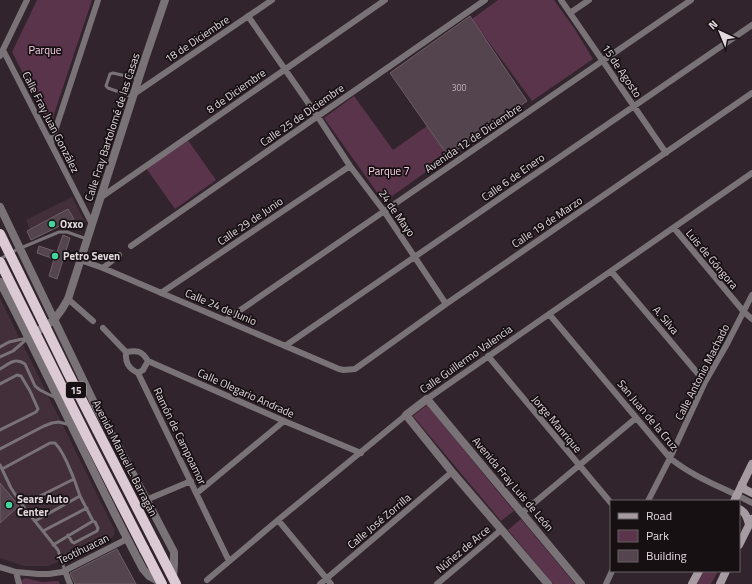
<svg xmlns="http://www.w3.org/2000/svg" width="752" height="584" viewBox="0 0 752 584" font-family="'Titillium Web',sans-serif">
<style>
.built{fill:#422f3a}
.green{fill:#5a344b}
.building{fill:#54444d;stroke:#6e5e67}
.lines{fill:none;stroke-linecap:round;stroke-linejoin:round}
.service{stroke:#797276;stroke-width:3}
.minor{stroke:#797276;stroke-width:6}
.tertiary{stroke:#797276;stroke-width:8}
.secondary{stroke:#a79ba2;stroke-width:8}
.trunk{stroke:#dbcad3;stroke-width:10}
.trunk-bridge{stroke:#dbcad3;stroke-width:10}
.poi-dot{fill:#46d49e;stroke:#161013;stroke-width:1.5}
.labels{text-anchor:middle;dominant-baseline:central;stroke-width:3.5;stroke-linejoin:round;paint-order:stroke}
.number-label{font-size:9px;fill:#beb2b8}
.shield{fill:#161013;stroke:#a49ba0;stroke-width:1}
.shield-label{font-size:10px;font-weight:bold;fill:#e1d7dc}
.street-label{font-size:11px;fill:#e1d7dc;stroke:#161013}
.park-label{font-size:11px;fill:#fbd2e8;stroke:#161013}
.poi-label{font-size:11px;font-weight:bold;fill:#e1d7dc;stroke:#161013;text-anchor:start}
</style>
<rect width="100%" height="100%" fill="#32242c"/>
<path class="built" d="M 72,197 L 85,222 L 77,226 L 68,209 L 30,229 L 26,220 Z
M 0,298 L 115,531 L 113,537 L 61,561 L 48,566 L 24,566 L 0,558 Z"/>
<path class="green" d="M 37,0 L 92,0 L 50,126 L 12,52 Z
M 498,0 L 554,0 L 574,28 L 593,59 L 532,101 L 472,19 Z
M 354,96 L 393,150 L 427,126 L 448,156 L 384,202 L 324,118 Z
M 187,139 L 216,180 L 175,209 L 146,168 Z
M 427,405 L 514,511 L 501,521 L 413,416 Z
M 521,519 L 575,584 L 553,584 L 508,530 Z
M 702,571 L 718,571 L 711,584 L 695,584 Z
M 25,578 L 42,582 L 58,581 L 60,584 L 18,584 L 19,582 Z"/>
<path class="building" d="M 470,16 L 527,101 L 448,156 L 390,73 Z
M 68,209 L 74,219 L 31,240 L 27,231 Z
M 63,235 L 70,238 L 57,279 L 49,276 L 54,259 L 37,253 L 39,246 L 57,252 Z
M 0,483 L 19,506 L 0,523 Z
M 117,549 L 136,584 L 75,584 L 70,573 Z"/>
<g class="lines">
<path class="service" d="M 133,97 L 108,88 L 106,86 L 110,74 L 113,73 L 139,79
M 0,259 L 16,250 L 59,232 L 67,232 L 87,239
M 0,347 L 9,342 L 27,338
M 0,357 L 13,351 L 28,338
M 0,369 C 9,364 15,357 25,364 L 35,386 L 40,390 L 56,398
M 0,384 L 17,375 L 21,376 L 30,391 L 38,409 L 36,412 L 0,430
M 0,449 L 44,426 L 52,423 L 59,422 L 70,425
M 0,465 L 11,488 L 22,505 L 58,550 L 65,571
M 2,469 L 50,443 L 55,443 C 64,452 69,467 74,479 L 22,505
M 74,479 L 80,496
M 35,521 L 80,496 L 93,521
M 43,531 L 87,508
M 53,545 L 93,521 L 95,522 L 98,528 L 97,531 L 74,543 L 72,542 L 68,535"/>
<path class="minor" d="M 561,0 L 666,153
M 570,13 L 589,0
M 248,16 L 318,117 L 350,166 L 384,211 L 446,304
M 3,50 L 92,224
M 0,56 L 27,0
M 134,94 L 272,0
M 51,143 L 98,0
M 100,198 L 385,0
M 674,228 L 744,312 L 752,319
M 131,246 L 485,0
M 80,260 L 103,268 L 339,369 L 344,370 L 355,369 L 446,304 L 752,93
M 103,268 L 119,255
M 611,271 L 705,382
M 161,293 L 350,166
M 68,299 L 93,321
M 549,314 L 670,458 C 694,478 725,488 752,503
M 226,320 L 691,0
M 103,328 L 126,352 C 125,362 128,368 138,373 L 229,561
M 285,346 C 441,240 596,131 752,25
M 126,352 C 138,350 142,351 148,361 L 284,421 L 361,453
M 488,356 L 611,503
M 138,373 L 143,370 L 148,361
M 427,399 L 752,173
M 197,493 L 284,421
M 146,500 L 191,481
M 648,501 L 670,458 L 705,382 L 727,344 L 752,295
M 522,513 L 636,418
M 278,520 L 331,584
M 0,567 L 16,572 L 38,574 L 49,574 L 62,572 L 127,539
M 65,571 L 70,584
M 16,572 L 19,584
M 207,580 L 278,520 L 406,415
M 320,584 L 452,472
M 437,584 L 501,530
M 606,584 L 612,571"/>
<path class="tertiary" d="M 0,207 L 98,411 L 114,438 L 174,552 L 174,564 L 173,577
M 0,282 C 50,377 93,475 143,569 L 149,576 L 162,583
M 29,337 L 54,320 L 62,309 L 68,299 L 145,59 L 165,0
M 548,584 L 452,472 L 406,415 L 427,399 L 581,584"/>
<path class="secondary" d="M 742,484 L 744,489 L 752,493
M 734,501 L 752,464
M 739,509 C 746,512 747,518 749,524
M 739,545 L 752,519
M 692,584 L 699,571
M 720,584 L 726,571"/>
<path class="trunk" d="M 155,543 L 176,584
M 144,549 L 162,584"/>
<path class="trunk-bridge" d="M 0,234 L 68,373 L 155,543
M 0,262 L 88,439 L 144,549"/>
</g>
<g class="poi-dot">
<circle cx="52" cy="224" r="4"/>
<circle cx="55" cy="256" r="4"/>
<circle cx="9" cy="505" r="4"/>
</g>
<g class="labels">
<g class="number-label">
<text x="459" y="87">300</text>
</g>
<rect class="shield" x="66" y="382" width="20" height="16" rx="3"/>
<g class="shield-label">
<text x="76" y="390">15</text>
</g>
<g class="street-label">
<text transform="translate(197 39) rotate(-34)">18 de Diciembre</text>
<text transform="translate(622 71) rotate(56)">15 de Agosto</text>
<text transform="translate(236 91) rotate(-35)">8 de Diciembre</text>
<text transform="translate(302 115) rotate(-35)">Calle 25 de Diciembre</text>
<text transform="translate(51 122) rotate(63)">Calle Fray Juan González</text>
<text transform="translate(112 127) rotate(-72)">Calle Fray Bartolomé de las Casas</text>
<text transform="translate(473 138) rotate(-34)">Avenida 12 de Diciembre</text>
<text transform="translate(513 177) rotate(-35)">Calle 6 de Enero</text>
<text transform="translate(397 213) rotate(55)">24 de Mayo</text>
<text transform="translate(250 221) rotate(-34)">Calle 29 de Junio</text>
<text transform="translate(547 222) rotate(-34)">Calle 19 de Marzo</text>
<text transform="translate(712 259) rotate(50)">Luis de Góngora</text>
<text transform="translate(221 307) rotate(23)">Calle 24 de Junio</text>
<text transform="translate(666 320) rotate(50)">A. Silva</text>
<text transform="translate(466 359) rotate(-35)">Calle Guillermo Valencia</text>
<text transform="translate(702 372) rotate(-63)">Calle Antonio Machado</text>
<text transform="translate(246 393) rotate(24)">Calle Olegario Andrade</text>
<text transform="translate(648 415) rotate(50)">San Juan de la Cruz</text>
<text transform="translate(557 424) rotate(50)">Jorge Manrique</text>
<text transform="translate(180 436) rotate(64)">Ramón de Campoamor</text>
<text transform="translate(125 458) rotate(63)">Avenida Manuel L. Barragán</text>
<text transform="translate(513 484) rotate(50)">Avenida Fray Luis de León</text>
<text transform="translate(379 521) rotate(-40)">Calle José Zorrilla</text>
<text transform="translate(83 549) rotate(-26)">Teotihuacan</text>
<text transform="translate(463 549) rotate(-40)">Núñez de Arce</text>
</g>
<g class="park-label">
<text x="45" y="50">Parque</text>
<text x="389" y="171">Parque 7</text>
</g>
<g class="poi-label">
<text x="60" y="224">Oxxo</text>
<text x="63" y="256">Petro Seven</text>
<text x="17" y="499">Sears Auto<tspan x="17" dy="13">Center</tspan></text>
</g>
</g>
<rect x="610" y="500" width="130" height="72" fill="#161013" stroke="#676063"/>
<rect x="618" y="513" width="20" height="6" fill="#a79ba2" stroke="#676063"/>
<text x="646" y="520" font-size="12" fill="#e1d7dc">Road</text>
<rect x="618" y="530" width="20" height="12" fill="#5a344b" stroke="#676063"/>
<text x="646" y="540" font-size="12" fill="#e1d7dc">Park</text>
<rect x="618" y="550" width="20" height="12" fill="#54444d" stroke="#676063"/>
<text x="646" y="560" font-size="12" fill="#e1d7dc">Building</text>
<g transform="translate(720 32) rotate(316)" stroke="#161013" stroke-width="3" paint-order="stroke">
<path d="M0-3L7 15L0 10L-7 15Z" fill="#e1d7dc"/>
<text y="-6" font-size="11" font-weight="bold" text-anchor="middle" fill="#e1d7dc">N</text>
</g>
</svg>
